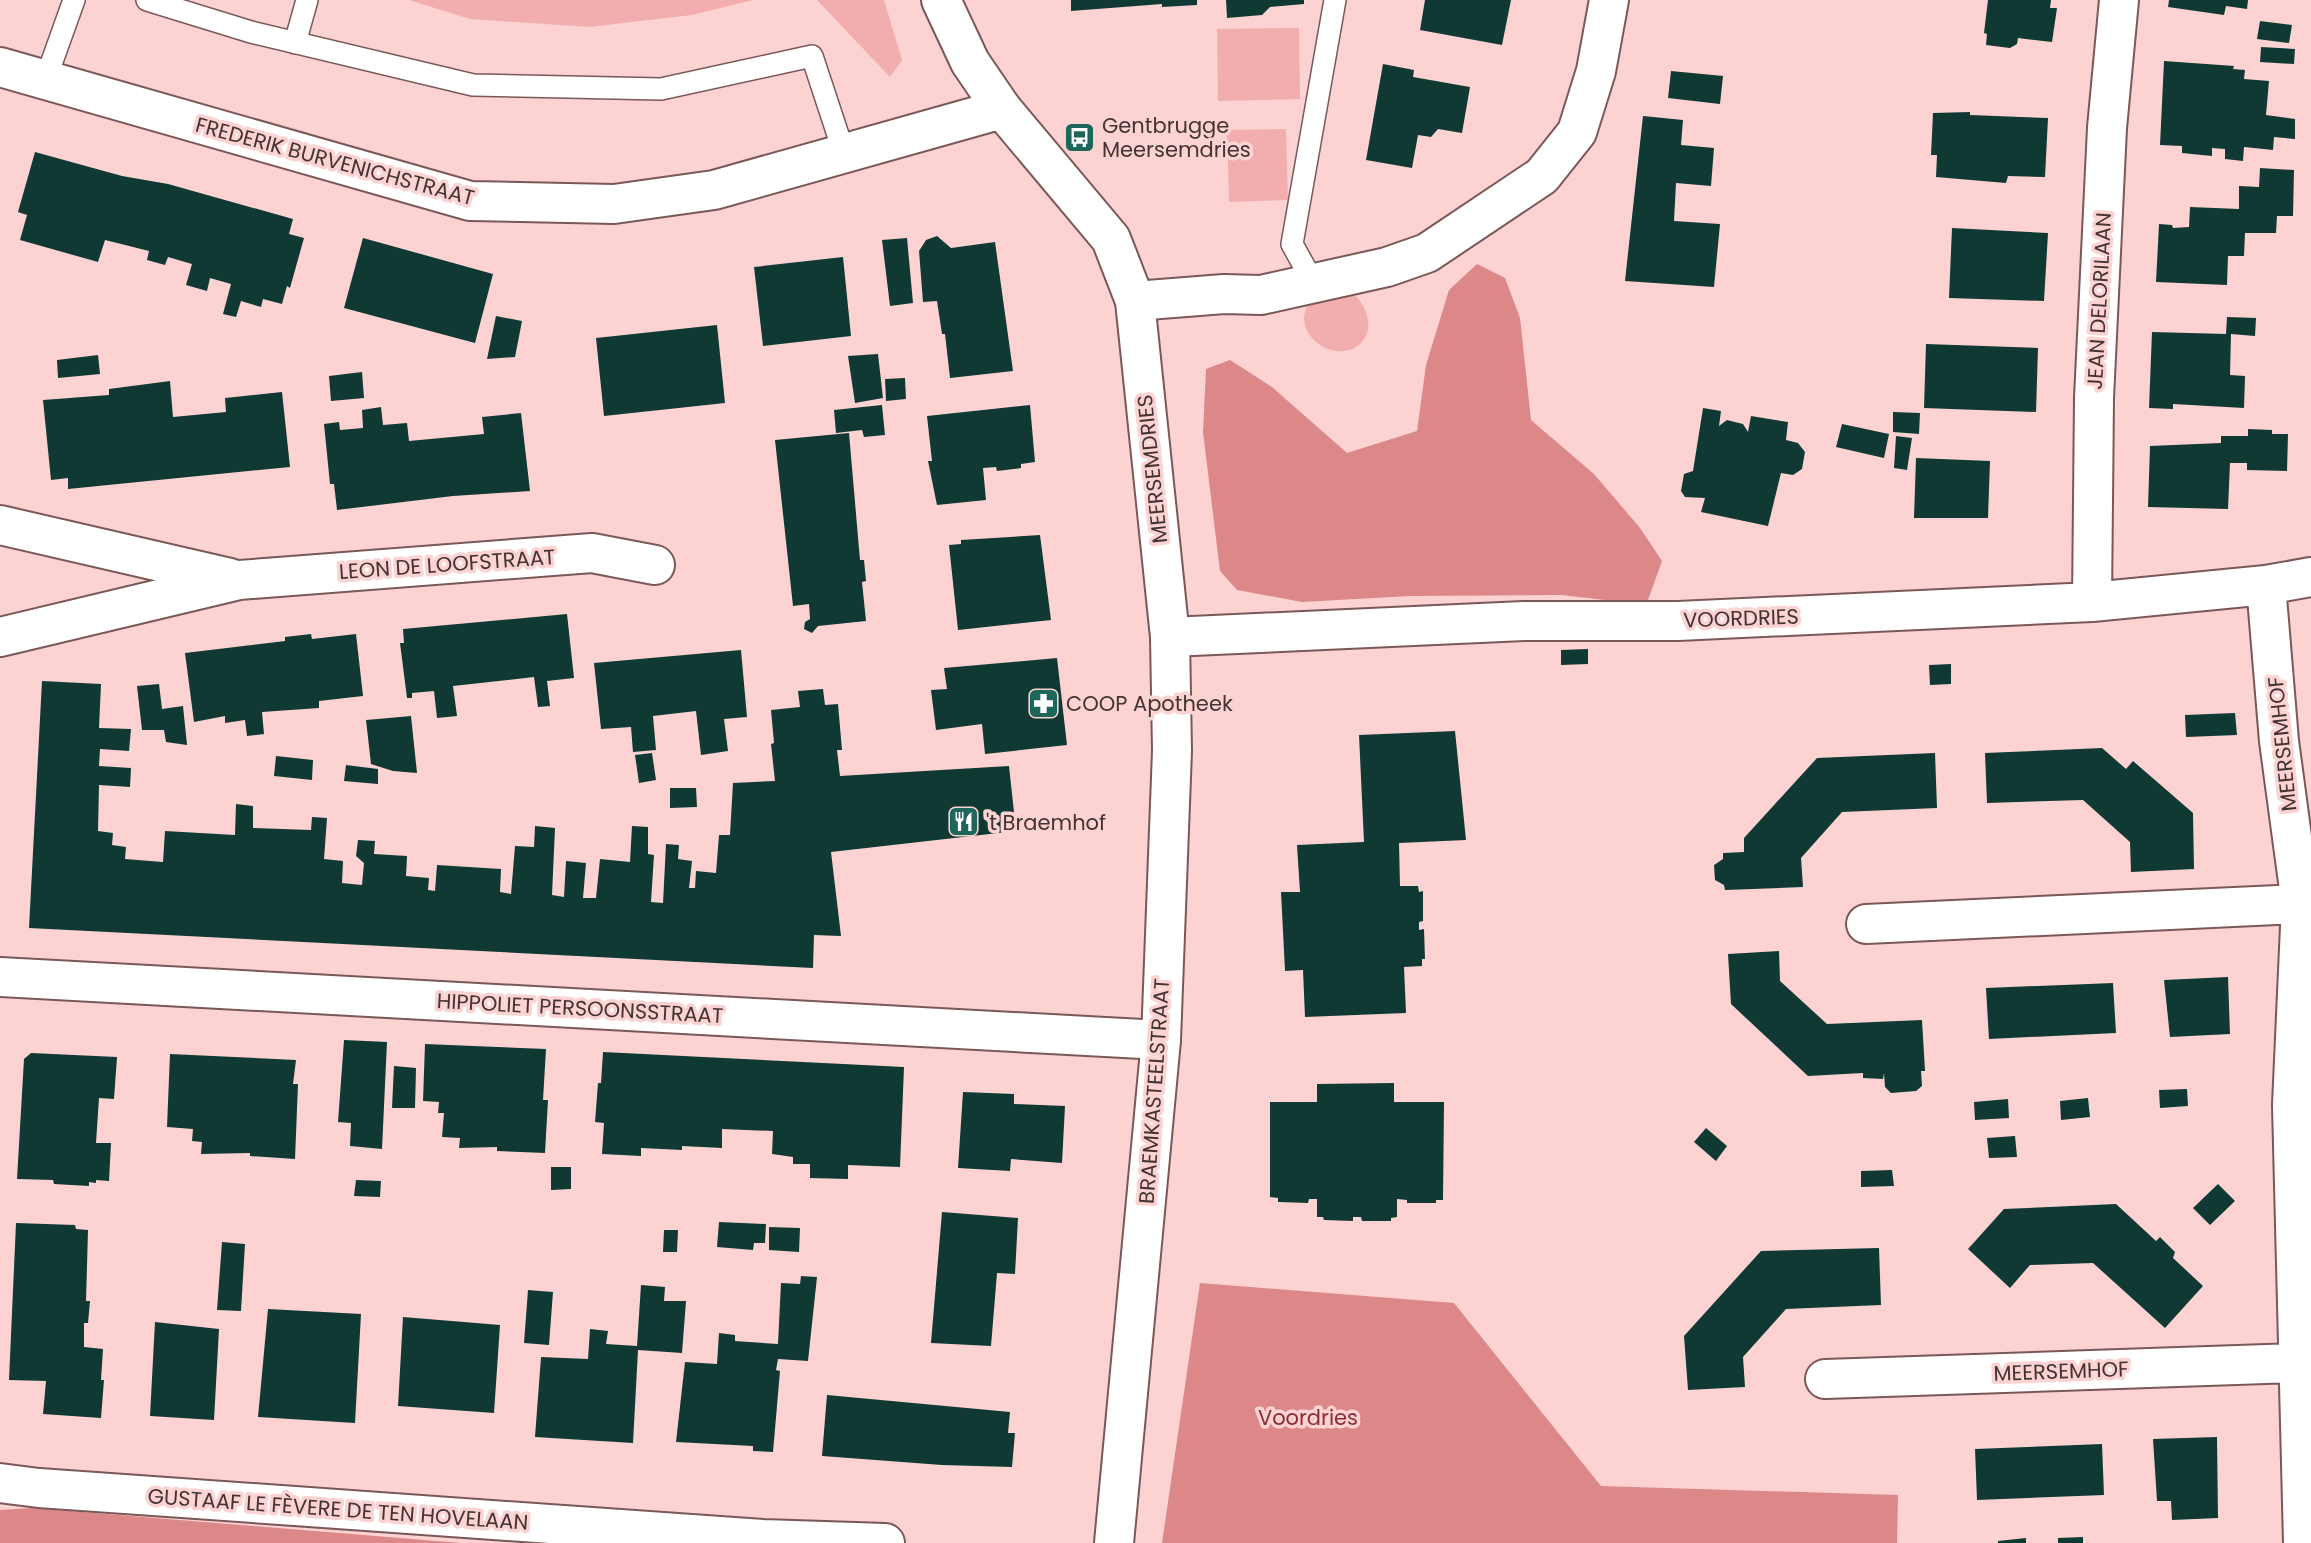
<svg xmlns="http://www.w3.org/2000/svg" width="2311" height="1543" viewBox="0 0 2311 1543" font-family="Poppins,sans-serif">
<style>
.green{fill:#f2aeae}
.forest{fill:#dc8889}
.building{fill:#103933}
.lines{fill:none;stroke-linecap:round;stroke-linejoin:round}
.service-casing{stroke:#7a5858;stroke-width:24}
.minor-casing{stroke:#7a5858;stroke-width:42}
.tertiary-casing{stroke:#7a5858;stroke-width:42}
.service{stroke:#fff;stroke-width:21}
.minor{stroke:#fff;stroke-width:38}
.tertiary{stroke:#fff;stroke-width:38}
.labels{text-anchor:middle;dominant-baseline:central;stroke-width:7;stroke-linejoin:round;paint-order:stroke}
.poi-label{font-size:21px;fill:#433333;stroke:#fcd3d2;text-anchor:start}
.street-label{font-size:21px;fill:#433333;stroke:#fcd3d2}
.park-label{font-size:21px;fill:#8e2b35;stroke:#fcd3d2}
</style>
<rect width="100%" height="100%" fill="#fcd3d2"/>
<path class="green" d="M 409,0 L 753,0 L 692,15 L 589,27 L 470,19 Z
M 817,0 L 884,0 L 902,60 L 890,77 Z
M 1299,28 L 1300,99 L 1218,101 L 1217,29 Z
M 1286,129 L 1288,200 L 1229,202 L 1227,130 Z
M 1351,291 C 1367,305 1378,332 1356,347 C 1335,361 1298,339 1305,312 C 1311,291 1334,293 1351,291 Z"/>
<path class="forest" d="M 1477,264 L 1505,278 L 1520,318 L 1531,420 L 1594,474 L 1640,528 L 1662,561 L 1648,600 L 1605,600 L 1561,595 L 1410,596 L 1302,602 L 1237,590 L 1220,571 L 1203,432 L 1206,369 L 1230,360 L 1272,387 L 1347,453 L 1417,431 L 1426,365 L 1449,290 Z
M 1200,1283 L 1454,1303 L 1601,1486 L 1898,1495 L 1897,1543 L 1162,1543 Z
M 32,1508 L 33,1508 L 461,1543 L 0,1543 L 0,1510 Z"/>
<path class="building" d="M 1071,0 L 1197,0 L 1197,5 L 1162,7 L 1162,4 L 1071,11 Z
M 1226,0 L 1304,0 L 1304,4 L 1270,7 L 1262,15 L 1227,18 Z
M 1425,0 L 1511,0 L 1502,45 L 1420,30 Z
M 1988,0 L 2051,0 L 2050,8 L 2057,8 L 2052,42 L 2018,38 L 2017,44 L 2010,48 L 1986,45 L 1987,34 L 1984,33 Z
M 2169,0 L 2248,0 L 2247,9 L 2226,6 L 2224,15 L 2168,7 Z
M 2260,21 L 2292,25 L 2289,43 L 2257,39 Z
M 2261,47 L 2295,49 L 2294,64 L 2260,62 Z
M 2164,61 L 2234,66 L 2233,69 L 2245,70 L 2244,79 L 2269,81 L 2266,115 L 2295,119 L 2295,139 L 2274,137 L 2273,150 L 2244,147 L 2243,161 L 2225,159 L 2225,149 L 2212,148 L 2212,156 L 2182,153 L 2182,146 L 2160,145 Z
M 1383,64 L 1414,70 L 1413,77 L 1470,87 L 1462,133 L 1438,129 L 1431,137 L 1418,135 L 1412,168 L 1366,160 Z
M 1671,71 L 1723,76 L 1720,104 L 1668,98 Z
M 1970,112 L 1970,115 L 2048,118 L 2045,177 L 2008,176 L 2006,183 L 1936,177 L 1937,155 L 1931,155 L 1933,113 Z
M 1643,116 L 1683,120 L 1681,145 L 1714,148 L 1711,186 L 1676,183 L 1674,221 L 1720,224 L 1714,287 L 1625,281 Z
M 35,152 L 122,176 L 168,184 L 293,219 L 289,234 L 304,238 L 290,288 L 287,286 L 282,304 L 263,299 L 261,307 L 241,301 L 236,317 L 223,314 L 231,284 L 210,278 L 207,291 L 186,285 L 192,264 L 168,257 L 165,265 L 147,260 L 149,251 L 105,240 L 98,262 L 20,240 L 27,215 L 18,212 Z
M 2260,168 L 2294,170 L 2293,216 L 2277,216 L 2276,233 L 2245,233 L 2244,256 L 2228,256 L 2227,285 L 2156,282 L 2159,224 L 2172,225 L 2173,228 L 2189,227 L 2190,207 L 2239,209 L 2239,186 L 2259,187 Z
M 1952,228 L 2048,233 L 2044,301 L 1949,298 Z
M 937,236 L 951,248 L 995,242 L 1013,371 L 950,378 L 945,334 L 942,334 L 937,301 L 923,302 L 919,251 L 926,240 Z
M 363,238 L 493,274 L 475,343 L 344,308 Z
M 907,238 L 913,303 L 890,306 L 882,240 Z
M 843,257 L 851,336 L 763,346 L 754,267 Z
M 496,316 L 522,321 L 515,357 L 487,359 Z
M 2227,317 L 2256,318 L 2255,336 L 2231,334 L 2230,375 L 2245,376 L 2244,408 L 2173,404 L 2173,409 L 2149,408 L 2152,332 L 2226,334 Z
M 717,325 L 725,403 L 604,416 L 596,338 Z
M 1926,344 L 2038,348 L 2036,412 L 1924,408 Z
M 878,354 L 883,398 L 855,403 L 848,356 Z
M 98,355 L 100,374 L 58,378 L 57,360 Z
M 362,372 L 364,398 L 331,401 L 329,376 Z
M 905,378 L 906,399 L 886,401 L 885,379 Z
M 170,381 L 173,417 L 226,412 L 225,398 L 282,392 L 290,467 L 68,489 L 68,478 L 51,480 L 43,400 L 109,395 L 109,389 Z
M 882,405 L 885,435 L 864,437 L 862,430 L 836,433 L 834,410 Z
M 1030,405 L 1035,462 L 1021,464 L 1021,468 L 997,471 L 996,467 L 983,468 L 986,500 L 937,505 L 928,461 L 932,461 L 927,416 Z
M 381,407 L 383,425 L 407,423 L 409,441 L 484,434 L 482,417 L 521,413 L 530,491 L 453,496 L 337,510 L 334,484 L 330,484 L 324,424 L 339,422 L 340,430 L 363,428 L 362,410 Z
M 1703,408 L 1721,411 L 1719,426 L 1727,420 L 1743,424 L 1748,432 L 1751,416 L 1788,422 L 1786,440 L 1798,443 L 1805,452 L 1802,469 L 1793,475 L 1781,473 L 1768,526 L 1701,512 L 1705,498 L 1685,497 L 1681,491 L 1684,474 L 1693,471 Z
M 1893,412 L 1920,413 L 1919,434 L 1893,432 Z
M 1842,424 L 1889,434 L 1884,458 L 1836,447 Z
M 2248,429 L 2272,430 L 2272,434 L 2288,434 L 2287,471 L 2247,470 L 2247,463 L 2230,463 L 2228,509 L 2148,507 L 2150,446 L 2221,443 L 2221,436 L 2248,436 Z
M 849,433 L 860,560 L 864,560 L 866,581 L 862,582 L 866,621 L 818,626 L 812,633 L 804,629 L 805,622 L 810,619 L 809,604 L 793,606 L 775,440 Z
M 1896,436 L 1912,438 L 1907,470 L 1894,468 Z
M 1916,458 L 1990,461 L 1988,518 L 1914,518 Z
M 1040,535 L 1051,620 L 958,630 L 949,545 L 961,544 L 961,540 Z
M 567,614 L 574,678 L 547,681 L 550,706 L 538,707 L 534,677 L 453,686 L 457,716 L 437,718 L 434,691 L 412,693 L 412,698 L 407,698 L 400,643 L 404,643 L 403,629 Z
M 311,634 L 312,639 L 356,634 L 363,696 L 319,701 L 319,708 L 262,712 L 264,734 L 247,736 L 245,720 L 225,723 L 225,716 L 194,722 L 185,653 L 285,641 L 285,637 Z
M 1588,649 L 1588,664 L 1561,665 L 1561,650 Z
M 741,650 L 747,717 L 724,719 L 728,751 L 701,755 L 696,711 L 653,716 L 656,750 L 633,752 L 631,727 L 601,729 L 594,663 Z
M 1057,658 L 1067,745 L 985,754 L 982,724 L 936,730 L 931,690 L 947,689 L 944,668 Z
M 1951,664 L 1951,684 L 1930,685 L 1929,665 Z
M 42,681 L 101,684 L 99,728 L 131,729 L 129,751 L 100,749 L 99,766 L 131,768 L 130,787 L 99,785 L 98,831 L 113,833 L 112,845 L 126,847 L 125,859 L 163,862 L 165,831 L 235,835 L 236,804 L 253,806 L 253,828 L 311,830 L 312,817 L 327,818 L 324,859 L 343,861 L 342,883 L 362,885 L 364,863 L 356,856 L 358,840 L 375,841 L 374,854 L 407,856 L 406,876 L 429,878 L 428,890 L 435,891 L 437,865 L 501,869 L 500,892 L 511,894 L 515,846 L 534,847 L 535,826 L 555,828 L 552,895 L 564,897 L 566,861 L 586,863 L 583,898 L 596,898 L 600,859 L 630,862 L 632,826 L 648,827 L 648,854 L 654,855 L 651,902 L 663,903 L 666,844 L 679,845 L 678,859 L 692,861 L 689,888 L 695,888 L 696,871 L 716,873 L 719,835 L 730,835 L 733,783 L 775,781 L 771,744 L 774,743 L 771,710 L 800,707 L 798,691 L 823,689 L 825,705 L 838,704 L 842,750 L 837,750 L 840,776 L 1009,766 L 1016,831 L 831,852 L 841,936 L 814,935 L 813,968 L 29,928 Z
M 159,684 L 162,709 L 183,706 L 187,745 L 166,742 L 164,730 L 142,730 L 137,686 Z
M 2235,713 L 2237,735 L 2186,737 L 2185,715 Z
M 411,716 L 417,773 L 393,771 L 371,764 L 366,720 Z
M 1455,731 L 1466,840 L 1399,843 L 1400,886 L 1418,886 L 1419,892 L 1423,891 L 1423,921 L 1419,922 L 1419,930 L 1424,929 L 1425,959 L 1422,959 L 1422,966 L 1404,967 L 1406,1013 L 1305,1017 L 1303,970 L 1285,971 L 1281,892 L 1300,892 L 1297,845 L 1364,842 L 1359,735 Z
M 2102,748 L 2126,769 L 2133,761 L 2193,813 L 2194,869 L 2131,872 L 2130,842 L 2083,800 L 1987,803 L 1985,753 Z
M 652,753 L 656,780 L 639,783 L 635,755 Z
M 1935,753 L 1937,808 L 1842,812 L 1801,858 L 1803,887 L 1725,890 L 1724,885 L 1715,880 L 1714,865 L 1723,859 L 1723,853 L 1744,852 L 1744,838 L 1817,758 Z
M 276,756 L 313,760 L 312,780 L 274,776 Z
M 346,765 L 378,769 L 378,784 L 344,781 Z
M 670,788 L 696,788 L 697,807 L 670,808 Z
M 1779,951 L 1780,981 L 1827,1024 L 1922,1020 L 1925,1071 L 1921,1071 L 1922,1086 L 1916,1091 L 1891,1093 L 1885,1087 L 1884,1073 L 1883,1079 L 1863,1078 L 1863,1073 L 1808,1076 L 1731,1004 L 1728,954 Z
M 2228,977 L 2230,1034 L 2170,1037 L 2164,980 Z
M 2113,983 L 2116,1033 L 1989,1039 L 1986,988 Z
M 344,1040 L 387,1042 L 382,1149 L 350,1146 L 351,1123 L 338,1122 Z
M 425,1044 L 546,1049 L 543,1100 L 548,1100 L 545,1153 L 497,1151 L 497,1147 L 459,1148 L 460,1138 L 442,1137 L 444,1113 L 438,1113 L 439,1102 L 423,1101 Z
M 603,1052 L 904,1067 L 900,1167 L 848,1165 L 848,1179 L 810,1178 L 810,1164 L 793,1164 L 793,1157 L 772,1154 L 773,1131 L 722,1129 L 722,1148 L 682,1146 L 682,1150 L 641,1148 L 641,1156 L 602,1154 L 604,1123 L 595,1122 L 598,1083 L 601,1083 Z
M 31,1053 L 117,1057 L 114,1099 L 99,1098 L 96,1143 L 111,1143 L 109,1181 L 96,1180 L 96,1183 L 89,1182 L 89,1186 L 54,1184 L 53,1180 L 17,1179 L 24,1059 Z
M 170,1054 L 296,1060 L 293,1084 L 298,1084 L 295,1159 L 250,1156 L 250,1153 L 201,1154 L 202,1142 L 192,1141 L 193,1129 L 167,1127 Z
M 394,1066 L 416,1068 L 415,1108 L 392,1108 Z
M 1394,1083 L 1394,1102 L 1444,1102 L 1443,1200 L 1436,1200 L 1436,1203 L 1407,1203 L 1407,1200 L 1397,1199 L 1397,1217 L 1391,1218 L 1391,1221 L 1362,1221 L 1361,1217 L 1353,1217 L 1353,1221 L 1324,1220 L 1323,1217 L 1317,1217 L 1317,1199 L 1309,1199 L 1308,1203 L 1278,1202 L 1278,1198 L 1270,1197 L 1270,1102 L 1317,1102 L 1317,1084 Z
M 2187,1089 L 2188,1106 L 2160,1108 L 2159,1090 Z
M 963,1092 L 1014,1094 L 1014,1104 L 1065,1106 L 1062,1163 L 1011,1159 L 1010,1171 L 958,1168 Z
M 2088,1098 L 2090,1117 L 2061,1120 L 2060,1101 Z
M 2008,1099 L 2009,1118 L 1975,1120 L 1974,1102 Z
M 1706,1128 L 1727,1146 L 1716,1161 L 1694,1142 Z
M 2015,1136 L 2017,1157 L 1989,1158 L 1987,1138 Z
M 551,1167 L 571,1167 L 571,1189 L 551,1190 Z
M 1892,1170 L 1894,1186 L 1861,1187 L 1861,1171 Z
M 356,1180 L 381,1181 L 380,1197 L 354,1196 Z
M 2218,1184 L 2235,1201 L 2210,1225 L 2193,1208 Z
M 2116,1204 L 2156,1241 L 2160,1237 L 2175,1252 L 2173,1258 L 2203,1286 L 2165,1328 L 2093,1263 L 2030,1265 L 2010,1288 L 1968,1249 L 2004,1209 Z
M 942,1212 L 1018,1218 L 1015,1274 L 997,1273 L 991,1346 L 931,1343 Z
M 719,1222 L 766,1224 L 765,1243 L 754,1243 L 753,1250 L 717,1247 Z
M 16,1223 L 75,1225 L 76,1229 L 88,1230 L 86,1301 L 90,1301 L 88,1323 L 84,1323 L 84,1347 L 103,1349 L 101,1380 L 104,1380 L 101,1418 L 43,1414 L 46,1381 L 9,1380 Z
M 769,1227 L 800,1228 L 799,1252 L 769,1250 Z
M 664,1230 L 678,1230 L 677,1252 L 663,1252 Z
M 222,1242 L 245,1244 L 241,1311 L 217,1310 Z
M 1879,1248 L 1881,1305 L 1786,1309 L 1743,1357 L 1745,1387 L 1688,1390 L 1684,1336 L 1761,1251 Z
M 801,1276 L 817,1277 L 808,1361 L 778,1359 L 776,1370 L 780,1371 L 773,1452 L 753,1451 L 753,1446 L 676,1442 L 685,1362 L 717,1364 L 719,1333 L 735,1335 L 735,1341 L 778,1344 L 781,1283 L 800,1284 Z
M 641,1285 L 665,1287 L 664,1301 L 686,1301 L 682,1353 L 638,1350 L 633,1443 L 535,1437 L 541,1357 L 588,1359 L 590,1329 L 608,1331 L 606,1344 L 637,1346 Z
M 528,1290 L 553,1292 L 549,1345 L 524,1343 Z
M 268,1309 L 361,1314 L 355,1423 L 258,1417 Z
M 403,1317 L 500,1325 L 494,1413 L 398,1406 Z
M 155,1322 L 219,1329 L 214,1420 L 150,1416 Z
M 827,1395 L 1010,1412 L 1008,1433 L 1015,1433 L 1012,1467 L 942,1465 L 822,1456 Z
M 2217,1437 L 2218,1518 L 2172,1520 L 2171,1501 L 2157,1501 L 2153,1439 Z
M 2102,1444 L 2104,1495 L 1977,1500 L 1975,1449 Z
M 2083,1537 L 2083,1543 L 2058,1543 L 2058,1538 Z
M 2026,1538 L 2026,1543 L 1998,1543 L 1998,1541 Z"/>
<g class="lines">
<defs>
<path id="service" d="M 147,0 L 251,32 L 473,85 L 661,89 L 812,56 L 844,153
M 295,43 L 307,0
M 45,81 L 74,0
M 1314,284 L 1292,244 L 1335,0"/>
<path id="minor" d="M 0,67 L 470,201 L 614,204 L 714,190 L 1002,109
M 1135,301 L 1224,294 L 1261,295 L 1387,267 L 1427,253 L 1542,176 L 1577,132 L 1596,71 L 1609,0
M 0,525 L 230,578
M 2266,585 L 2279,741 L 2301,904 L 2292,1105 L 2303,1543
M 2092,602 L 2094,398 L 2107,128 L 2119,0
M 0,637 L 239,580 L 592,553 L 655,565
M 1170,637 L 1524,621 L 1678,621 L 2092,602 L 2266,585 L 2311,577
M 1866,924 L 2301,904
M 0,977 L 1161,1040
M 1825,1379 L 2297,1363
M 0,1483 L 39,1488 L 763,1539 L 885,1543"/>
<path id="tertiary" d="M 941,0 L 970,62 L 1002,109 L 1111,239 L 1135,301 L 1170,637 L 1172,751 L 1161,1040 L 1114,1543"/>
</defs>
<use href="#service" class="service-casing"/>
<use href="#minor" class="minor-casing"/>
<use href="#tertiary" class="tertiary-casing"/>
<use href="#service" class="service"/>
<use href="#minor" class="minor"/>
<use href="#tertiary" class="tertiary"/>
</g>
<defs>
<symbol id="bus-square" viewBox="-11 -11 22 22"><rect x="-9" y="-9" width="18" height="18" rx="4" fill="#1d665c" stroke="#fcd3d2"/><path d="M-5-6H5V4H4V6H2V4H-2V6H-4V4H-5ZM-3.5-4V0h7V-4ZM-3.5 1.2v1.5H-2V1.2ZM2 1.2v1.5H3.5V1.2Z" fill="#fff"/></symbol>
<symbol id="pharmacy-square" viewBox="-11 -11 22 22"><rect x="-9" y="-9" width="18" height="18" rx="4" fill="#1d665c" stroke="#fcd3d2"/><path d="M-2-6h4v4h4v4h-4v4h-4v-4h-4v-4h4Z" fill="#fff"/></symbol>
<symbol id="restaurant-square" viewBox="-11 -11 22 22"><rect x="-9" y="-9" width="18" height="18" rx="4" fill="#1d665c" stroke="#fcd3d2"/><path d="M-5-6h1v4h1v-4h1v4h1v-4h1v5L-1.5 .5V6h-2V.5L-5-1ZM5-6V6H3V1.5H1.5Q1.5-4 5-6Z" fill="#fff"/></symbol>
</defs>
<g fill-rule="evenodd">
<use href="#bus-square" x="1062" y="120" width="35" height="35"/>
<use href="#pharmacy-square" x="1026" y="686" width="35" height="35"/>
<use href="#restaurant-square" x="946" y="804" width="35" height="35"/>
</g>
<g class="labels">
<g class="poi-label">
<text x="1102" y="125">Gentbrugge<tspan x="1102" dy="24">Meersemdries</tspan></text>
<text x="1066" y="703">COOP Apotheek</text>
<text x="986" y="822">'t Braemhof</text>
</g>
<g class="street-label">
<text transform="translate(335 161) rotate(15)">FREDERIK BURVENICHSTRAAT</text>
<text transform="translate(2099 301) rotate(-87)">JEAN DELORILAAN</text>
<text transform="translate(1152 469) rotate(-96)">MEERSEMDRIES</text>
<text transform="translate(447 564) rotate(-4)">LEON DE LOOFSTRAAT</text>
<text transform="translate(1741 618) rotate(-2)">VOORDRIES</text>
<text transform="translate(2282 744) rotate(-96)">MEERSEMHOF</text>
<text transform="translate(580 1008) rotate(3)">HIPPOLIET PERSOONSSTRAAT</text>
<text transform="translate(1154 1091) rotate(-86)">BRAEMKASTEELSTRAAT</text>
<text transform="translate(2061 1371) rotate(-2)">MEERSEMHOF</text>
<text transform="translate(338 1509) rotate(4)">GUSTAAF LE FÈVERE DE TEN HOVELAAN</text>
</g>
<g class="park-label">
<text x="1308" y="1417">Voordries</text>
</g>
</g>
</svg>
